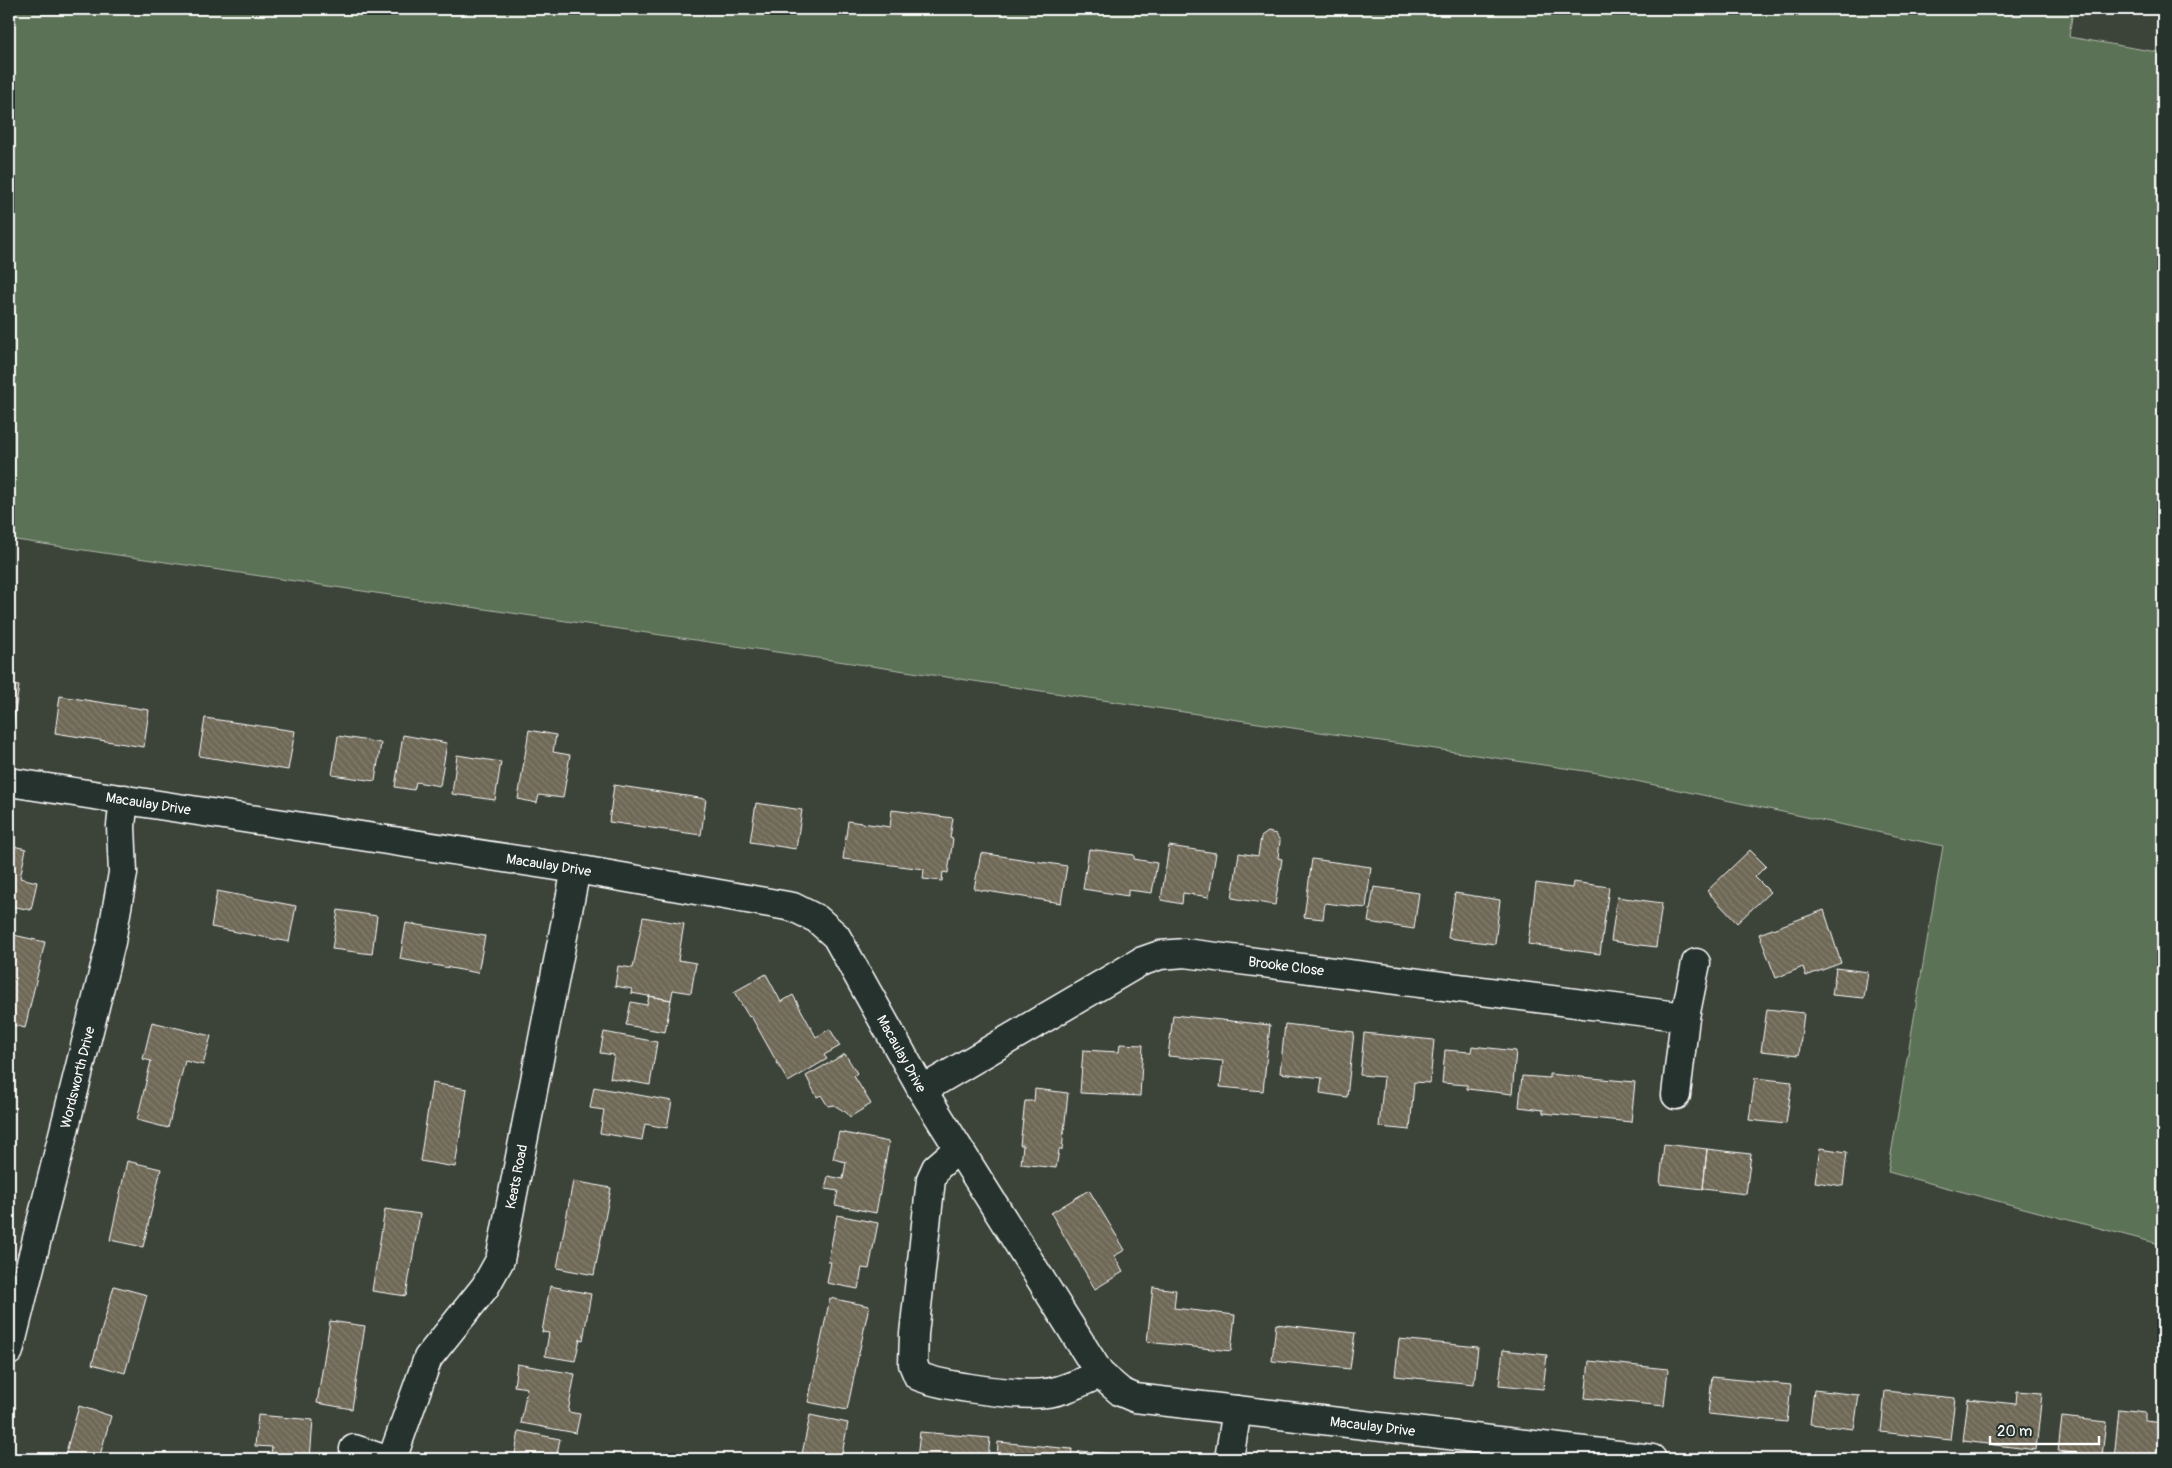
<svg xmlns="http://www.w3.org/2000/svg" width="2172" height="1468" viewBox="0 0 2172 1468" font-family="Pangolin,sans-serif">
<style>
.park{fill:#5c7256;stroke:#aeb8aa}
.building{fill:url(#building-back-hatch);stroke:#fff}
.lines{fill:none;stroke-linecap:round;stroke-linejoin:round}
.street-casing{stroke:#fff;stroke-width:31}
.street{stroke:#26332d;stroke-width:28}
.labels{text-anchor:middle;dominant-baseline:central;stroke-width:4.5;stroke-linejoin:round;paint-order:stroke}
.street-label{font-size:14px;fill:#fff;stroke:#26332d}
</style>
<defs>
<pattern id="building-back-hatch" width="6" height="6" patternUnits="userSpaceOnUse" patternTransform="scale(1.25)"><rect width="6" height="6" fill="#6e6756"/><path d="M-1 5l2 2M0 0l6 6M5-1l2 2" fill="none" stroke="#847e6f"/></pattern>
</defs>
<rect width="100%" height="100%" fill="#3c4339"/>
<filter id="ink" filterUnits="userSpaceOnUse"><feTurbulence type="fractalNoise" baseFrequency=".02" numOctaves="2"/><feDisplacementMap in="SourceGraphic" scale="10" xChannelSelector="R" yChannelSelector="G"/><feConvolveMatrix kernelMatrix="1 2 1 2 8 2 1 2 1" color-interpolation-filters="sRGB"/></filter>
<g filter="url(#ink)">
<path class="park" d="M 9,9 L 2073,9 L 2069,37 L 2163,53 L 2163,1245 L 1888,1172 L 1943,846 L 1598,773 L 9,539 Z"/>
<path class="building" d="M 9,685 L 19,686 L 13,725 L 9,724 Z
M 60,696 L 149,710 L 144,747 L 55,733 Z
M 205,718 L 295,731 L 288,770 L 199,756 Z
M 529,730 L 556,735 L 553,752 L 570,755 L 563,798 L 539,795 L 537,803 L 518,799 Z
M 403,735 L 447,743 L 440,786 L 416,782 L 414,790 L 395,787 Z
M 338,736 L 381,743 L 375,781 L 332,775 Z
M 457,755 L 501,762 L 495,800 L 452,794 Z
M 614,785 L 706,799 L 701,835 L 609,822 Z
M 756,803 L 802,810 L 796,849 L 750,842 Z
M 892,810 L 953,818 L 950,838 L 953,839 L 948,873 L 943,872 L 942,881 L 923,879 L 924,869 L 843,859 L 848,821 L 890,827 Z
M 1268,832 L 1276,834 L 1280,841 L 1278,858 L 1282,859 L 1275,905 L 1232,898 L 1239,853 L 1258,856 L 1261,837 Z
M 9,845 L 26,849 L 20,878 L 37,882 L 31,910 L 11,906 L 9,912 Z
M 1169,846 L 1216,853 L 1209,897 L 1183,893 L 1182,904 L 1161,900 Z
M 1089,849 L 1134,855 L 1134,859 L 1157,863 L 1152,893 L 1128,890 L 1128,896 L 1083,889 Z
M 1750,850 L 1766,866 L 1755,877 L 1770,892 L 1737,923 L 1707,891 Z
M 981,853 L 1067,866 L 1061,903 L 974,889 Z
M 1312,859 L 1371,867 L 1366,908 L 1325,903 L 1323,919 L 1304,917 Z
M 1573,882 L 1609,887 L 1600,954 L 1528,944 L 1536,883 L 1572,888 Z
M 1374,887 L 1419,893 L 1414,929 L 1368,922 Z
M 217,891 L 296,906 L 289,942 L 211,927 Z
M 1455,893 L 1500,900 L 1495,944 L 1448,938 Z
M 1617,897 L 1662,903 L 1656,947 L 1611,941 Z
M 338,910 L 377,916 L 372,954 L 332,949 Z
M 1824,910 L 1841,963 L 1806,976 L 1803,967 L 1776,978 L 1759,934 Z
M 643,917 L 684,924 L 678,960 L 696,963 L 691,993 L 673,990 L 671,1000 L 631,993 L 632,989 L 615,986 L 618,966 L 633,968 Z
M 406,923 L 485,936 L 478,973 L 400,959 Z
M 9,934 L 45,942 L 25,1028 L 9,1024 Z
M 1836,968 L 1868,972 L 1864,998 L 1832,995 Z
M 766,974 L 781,1002 L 793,995 L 816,1037 L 830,1029 L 840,1046 L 824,1055 L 827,1059 L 788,1082 L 751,1016 L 749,1017 L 734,992 Z
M 649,996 L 671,1000 L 665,1032 L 626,1025 L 631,1002 L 647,1005 Z
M 1767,1009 L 1804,1013 L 1799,1055 L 1761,1051 Z
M 1173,1015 L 1270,1025 L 1263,1091 L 1220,1087 L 1223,1061 L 1168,1056 Z
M 152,1022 L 211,1036 L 203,1065 L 185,1061 L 168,1128 L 137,1120 L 151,1061 L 143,1059 Z
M 1285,1024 L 1354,1032 L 1347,1097 L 1320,1093 L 1322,1078 L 1280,1073 Z
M 604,1032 L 657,1042 L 650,1085 L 610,1078 L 614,1055 L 600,1053 Z
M 1364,1033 L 1434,1040 L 1430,1083 L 1414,1082 L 1410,1130 L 1379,1127 L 1384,1077 L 1360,1075 Z
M 1120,1044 L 1143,1045 L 1140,1096 L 1080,1093 L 1083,1050 L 1119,1052 Z
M 1472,1046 L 1516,1051 L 1512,1094 L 1467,1089 L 1467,1085 L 1442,1083 L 1445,1050 L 1471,1052 Z
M 845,1054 L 857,1073 L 854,1076 L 871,1104 L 850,1117 L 847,1113 L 834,1105 L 828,1106 L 821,1095 L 817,1097 L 806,1076 Z
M 1549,1074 L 1635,1082 L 1631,1122 L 1543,1113 L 1543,1110 L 1519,1107 L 1522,1076 L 1549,1078 Z
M 1755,1078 L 1792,1082 L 1786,1124 L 1749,1120 Z
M 432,1083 L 467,1089 L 455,1167 L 420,1161 Z
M 594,1087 L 672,1101 L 667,1128 L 645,1124 L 642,1140 L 600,1133 L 604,1110 L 590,1108 Z
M 1035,1089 L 1068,1093 L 1062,1150 L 1059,1150 L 1056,1168 L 1021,1164 L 1023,1145 L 1020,1145 L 1025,1101 L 1034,1101 Z
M 839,1132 L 889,1142 L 876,1213 L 835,1205 L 838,1191 L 825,1189 L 828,1176 L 843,1179 L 846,1162 L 833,1159 Z
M 1664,1144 L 1707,1149 L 1703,1189 L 1660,1184 Z
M 1820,1148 L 1847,1152 L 1843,1186 L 1815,1182 Z
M 1707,1149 L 1751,1154 L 1746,1194 L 1703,1189 Z
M 127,1161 L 161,1169 L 143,1247 L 110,1240 Z
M 573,1181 L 611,1188 L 594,1275 L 557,1268 Z
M 1089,1190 L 1125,1250 L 1114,1256 L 1123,1272 L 1095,1289 L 1051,1213 Z
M 385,1209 L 420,1214 L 406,1296 L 372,1291 Z
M 837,1215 L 878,1223 L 869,1269 L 862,1268 L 858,1289 L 827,1283 L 831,1262 L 828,1262 Z
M 114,1286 L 147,1295 L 125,1373 L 92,1364 Z
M 550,1286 L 591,1294 L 583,1340 L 580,1339 L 575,1361 L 545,1356 L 549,1333 L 542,1332 Z
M 1153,1287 L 1176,1290 L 1174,1308 L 1235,1315 L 1231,1351 L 1147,1342 Z
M 830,1298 L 869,1306 L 847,1410 L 808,1402 Z
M 330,1321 L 365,1326 L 352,1409 L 317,1403 Z
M 1276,1324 L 1355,1333 L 1350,1369 L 1272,1361 Z
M 1399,1339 L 1478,1347 L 1474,1384 L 1395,1376 Z
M 1503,1350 L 1547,1355 L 1543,1389 L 1499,1385 Z
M 1589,1361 L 1668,1369 L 1664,1406 L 1585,1398 Z
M 517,1364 L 575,1374 L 568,1412 L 580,1414 L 576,1433 L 521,1423 L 527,1388 L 514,1386 Z
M 1712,1377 L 1791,1385 L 1787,1422 L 1708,1414 Z
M 1814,1390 L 1859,1395 L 1854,1429 L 1810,1424 Z
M 1885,1391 L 1955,1398 L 1950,1440 L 1881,1432 Z
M 2017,1391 L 2042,1393 L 2036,1450 L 1963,1441 L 1968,1399 L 2016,1404 Z
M 79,1406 L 111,1416 L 99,1459 L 64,1459 Z
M 2119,1409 L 2145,1412 L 2145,1421 L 2163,1423 L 2163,1459 L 2114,1459 Z
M 258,1415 L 313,1420 L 310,1459 L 270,1459 L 272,1447 L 255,1446 Z
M 810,1415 L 848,1423 L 841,1459 L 801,1459 Z
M 2062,1417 L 2106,1422 L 2102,1456 L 2058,1451 Z
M 519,1431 L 560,1439 L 556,1459 L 514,1459 Z
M 920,1432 L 990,1438 L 988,1459 L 917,1459 Z
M 998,1442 L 1072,1449 L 1071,1459 L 997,1459 Z
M 1079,1451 L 1167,1459 L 1078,1459 Z"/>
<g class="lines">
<defs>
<g id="street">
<path id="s1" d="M 9,782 L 576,869 L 793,907 L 817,919 L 836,936 L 922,1090 L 1100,1374 L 1121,1392 L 1135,1398 L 1652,1459"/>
<path id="s2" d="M 922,1090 L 1140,962 L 1160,955 L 1185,953 L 1685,1017"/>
<path d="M 1676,1095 L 1685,1017 L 1696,963"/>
<path d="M 958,1149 L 936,1168 L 931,1179 L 914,1334 L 913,1364 L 918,1376 C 944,1387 1018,1396 1046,1393 C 1065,1391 1083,1381 1100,1374"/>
<path id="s3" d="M 9,1351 L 111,942 L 123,873 L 121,826 L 124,799"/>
<path d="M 354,1449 L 383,1459"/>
<path id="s4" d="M 392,1459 L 428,1358 L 485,1287 L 500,1260 L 576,869"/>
<path d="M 1229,1459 L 1237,1410"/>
</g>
</defs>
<use href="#street" class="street-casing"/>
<use href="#street" class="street"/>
</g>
</g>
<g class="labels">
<g class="street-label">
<text stroke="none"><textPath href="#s1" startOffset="141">Macaulay Drive</textPath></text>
<text stroke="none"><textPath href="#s1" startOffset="546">Macaulay Drive</textPath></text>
<text stroke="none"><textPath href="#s2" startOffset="401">Brooke Close</textPath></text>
<text stroke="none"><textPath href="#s1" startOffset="981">Macaulay Drive</textPath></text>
<text stroke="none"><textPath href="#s3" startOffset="282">Wordsworth Drive</textPath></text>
<text stroke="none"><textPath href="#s4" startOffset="314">Keats Road</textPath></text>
<text stroke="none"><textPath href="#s1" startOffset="1640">Macaulay Drive</textPath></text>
</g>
</g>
<rect width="2172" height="1468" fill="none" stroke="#26332d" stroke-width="30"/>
<rect x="15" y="15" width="2142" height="1438" fill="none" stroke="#fff" stroke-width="2" filter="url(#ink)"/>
<path d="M1990 1436v8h109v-8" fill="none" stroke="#ffffff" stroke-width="2.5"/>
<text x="1997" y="1436" font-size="15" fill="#ffffff" stroke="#26332d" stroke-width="4" paint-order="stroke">20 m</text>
</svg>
